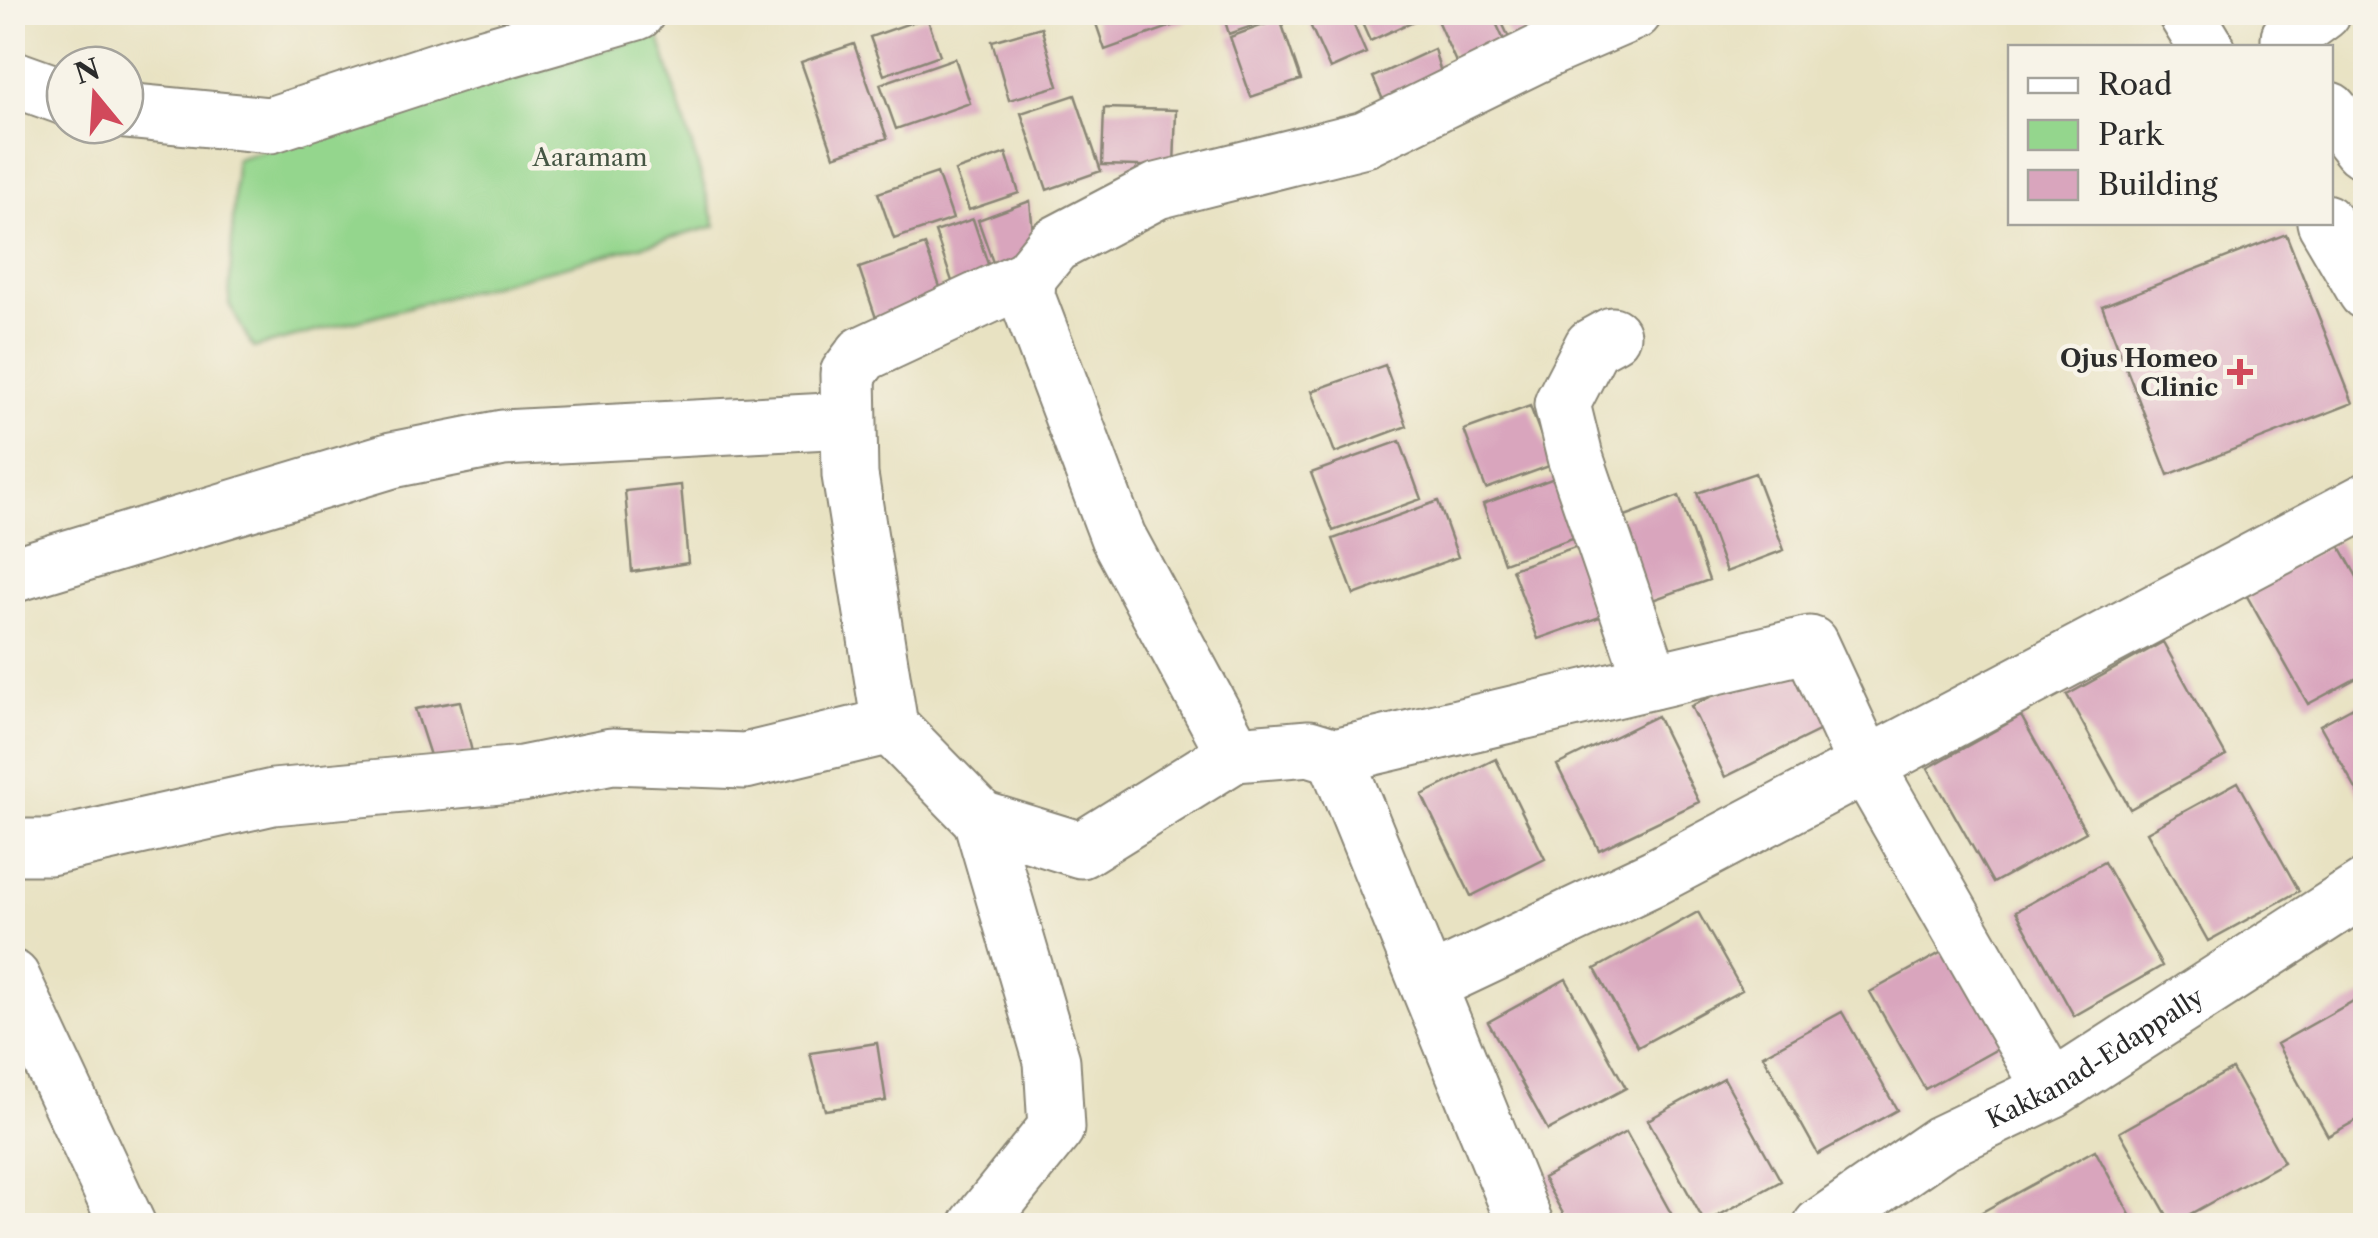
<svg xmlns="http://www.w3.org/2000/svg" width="2378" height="1238" viewBox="0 0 2378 1238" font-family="'Libre Caslon Text',serif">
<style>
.green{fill:#94d68d;stroke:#60805c;stroke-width:2.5}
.building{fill:#d9a5bd}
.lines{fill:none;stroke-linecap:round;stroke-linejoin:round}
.minor-casing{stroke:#8a8676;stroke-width:59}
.minor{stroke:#fff;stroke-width:55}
.poi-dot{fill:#d1495b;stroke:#f7f3e8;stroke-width:4}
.labels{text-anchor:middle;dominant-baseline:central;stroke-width:9;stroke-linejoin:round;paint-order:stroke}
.park-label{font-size:25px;fill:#455644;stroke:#f7f3e8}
.poi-label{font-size:25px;font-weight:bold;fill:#2b2b2b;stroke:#f7f3e8;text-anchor:end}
.street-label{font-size:25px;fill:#2b2b2b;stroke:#f7f3e8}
</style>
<rect width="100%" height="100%" fill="#f7f3e8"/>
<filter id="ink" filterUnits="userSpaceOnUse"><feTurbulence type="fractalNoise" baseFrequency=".01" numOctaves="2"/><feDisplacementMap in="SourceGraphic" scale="20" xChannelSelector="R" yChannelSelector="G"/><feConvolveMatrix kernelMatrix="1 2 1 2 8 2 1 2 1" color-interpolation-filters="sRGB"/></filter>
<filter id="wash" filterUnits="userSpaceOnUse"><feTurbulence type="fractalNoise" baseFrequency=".0048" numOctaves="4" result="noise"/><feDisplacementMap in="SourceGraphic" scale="40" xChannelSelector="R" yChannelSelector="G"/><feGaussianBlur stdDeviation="2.25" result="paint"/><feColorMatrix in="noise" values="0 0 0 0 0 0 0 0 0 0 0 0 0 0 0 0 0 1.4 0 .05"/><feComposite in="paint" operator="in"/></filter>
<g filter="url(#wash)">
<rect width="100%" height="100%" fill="#e8e2c2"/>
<path class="green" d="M 658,34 L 716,226 L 253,348 L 229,304 L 236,159 Z"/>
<g id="blocks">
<path class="building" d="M 1092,12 L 1183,12 L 1186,21 L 1105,50 Z
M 1222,12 L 1276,12 L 1278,17 L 1229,34 Z
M 1324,12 L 1348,12 L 1366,53 L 1330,69 L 1308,20 Z
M 1357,12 L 1433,12 L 1370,41 Z
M 1448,12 L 1491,12 L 1508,49 L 1460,71 L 1436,18 Z
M 1497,12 L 1552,12 L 1558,25 L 1513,46 Z
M 927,17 L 940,55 L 884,75 L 870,37 Z
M 1280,19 L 1301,80 L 1251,97 L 1230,37 Z
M 1041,27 L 1058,86 L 1009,100 L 992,41 Z
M 854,44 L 887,138 L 834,156 L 801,62 Z
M 1434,49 L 1444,83 L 1387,109 L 1373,77 Z
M 955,58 L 970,103 L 896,129 L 880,84 Z
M 1075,95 L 1101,171 L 1047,190 L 1021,113 Z
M 1104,108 L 1176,110 L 1174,167 L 1102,165 Z
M 1006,153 L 1019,193 L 969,210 L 955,171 Z
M 937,173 L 953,219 L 894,239 L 878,193 Z
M 1030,201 L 1035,254 L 997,274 L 978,220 Z
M 973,219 L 992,276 L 955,290 L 935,232 Z
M 2286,234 L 2353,403 L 2168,475 L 2102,306 Z
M 925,245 L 945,301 L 878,324 L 859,268 Z
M 1385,365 L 1407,426 L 1335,453 L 1312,391 Z
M 1530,406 L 1552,465 L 1486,489 L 1464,430 Z
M 1400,441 L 1421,499 L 1333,531 L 1311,473 Z
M 1568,473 L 1589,532 L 1504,563 L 1483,504 Z
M 1755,473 L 1784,550 L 1726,572 L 1697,493 Z
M 681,485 L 688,563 L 632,572 L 625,491 Z
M 1679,496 L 1709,580 L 1647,602 L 1617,519 Z
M 1438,501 L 1458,557 L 1354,595 L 1333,539 Z
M 2337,541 L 2366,593 L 2366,673 L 2308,704 L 2244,591 Z
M 1589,542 L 1614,612 L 1538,639 L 1512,569 Z
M 2163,642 L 2226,756 L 2130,809 L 2067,695 Z
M 1805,651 L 1839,721 L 1725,777 L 1691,706 Z
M 2366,700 L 2366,807 L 2320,725 Z
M 460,701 L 472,752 L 433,765 L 415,709 Z
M 1657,716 L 1699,802 L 1599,850 L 1557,765 Z
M 2021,716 L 2086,832 L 1993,883 L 1928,768 Z
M 1496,759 L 1545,859 L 1471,896 L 1422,795 Z
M 2238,782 L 2299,891 L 2208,941 L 2147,832 Z
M 2104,862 L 2162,966 L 2074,1016 L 2016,911 Z
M 1698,912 L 1742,990 L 1638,1047 L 1595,969 Z
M 1953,946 L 2008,1043 L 1925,1089 L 1870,992 Z
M 1566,979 L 1626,1088 L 1548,1130 L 1488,1022 Z
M 2366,994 L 2366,1115 L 2328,1136 L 2277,1044 Z
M 1842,1012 L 1897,1110 L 1818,1154 L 1763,1055 Z
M 877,1043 L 886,1101 L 825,1110 L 810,1053 Z
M 2232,1069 L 2284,1162 L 2172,1224 L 2120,1132 Z
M 1724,1078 L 1781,1181 L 1705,1223 L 1648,1120 Z
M 1626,1132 L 1678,1226 L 1570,1226 L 1543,1178 Z
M 2095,1150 L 2136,1226 L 1989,1226 L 1982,1212 Z"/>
</g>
</g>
<g filter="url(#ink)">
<use href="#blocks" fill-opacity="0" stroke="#8a8676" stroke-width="2.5"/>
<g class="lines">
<defs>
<g id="minor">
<path d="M 1634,12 L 1546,50 L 1365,139 L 1157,191 L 1054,245 L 1028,277 L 863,354 L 848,374 L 850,475 L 890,726 L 981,819 L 1081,850 L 1235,754 L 1309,748 L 1335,756 L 1810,644 L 1866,765 L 2052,1090"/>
<path d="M 2185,12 L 2207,48"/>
<path d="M 2289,48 L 2289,37 L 2323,12"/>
<path d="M 12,78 L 65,97"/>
<path d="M 2330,110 L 2361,149"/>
<path d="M 125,111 L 270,125 L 457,64 L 637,12"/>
<path d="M 2325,222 L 2366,292"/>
<path d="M 1028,277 L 1027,297 L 1118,537 L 1235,754"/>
<path d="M 1612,335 L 1592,346 L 1562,404 L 1575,457 L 1652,681"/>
<path d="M 12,575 L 392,460 L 503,438 L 848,420"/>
<path d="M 1335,756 L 1526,1226"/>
<path d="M 22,847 L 50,847 L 273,797 L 522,774 L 612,756 L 745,761 L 890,726"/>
<path d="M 12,978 L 128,1226"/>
<path d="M 1429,984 L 1655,877 L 2366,501"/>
<path d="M 977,1226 L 1056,1128 L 1052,1061 L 981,819"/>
<path id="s1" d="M 1821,1226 L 1941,1143 L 2052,1090 L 2366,887"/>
</g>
</defs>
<use href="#minor" class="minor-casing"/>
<use href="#minor" class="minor"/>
</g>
</g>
<path class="poi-dot" d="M2235 357h10v10h10v10h-10v10h-10v-10h-10v-10h10z"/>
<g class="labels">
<g class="park-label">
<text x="590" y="157">Aaramam</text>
</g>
<g class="poi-label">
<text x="2218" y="358">Ojus Homeo<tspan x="2218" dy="29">Clinic</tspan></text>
</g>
<g class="street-label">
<text stroke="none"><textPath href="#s1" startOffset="322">Kakkanad-Edappally</textPath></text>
</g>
</g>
<rect width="2378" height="1238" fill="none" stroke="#f7f3e8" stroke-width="50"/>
<rect x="2008" y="45" width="325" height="180" fill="#f7f3e8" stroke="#a5a39c" stroke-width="2.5"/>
<rect x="2028" y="78" width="50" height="15" fill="#ffffff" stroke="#a5a39c" stroke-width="2.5"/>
<text x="2098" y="95" font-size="30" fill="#2b2b2b">Road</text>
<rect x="2028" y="120" width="50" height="30" fill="#94d68d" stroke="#a5a39c" stroke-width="2.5"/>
<text x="2098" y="145" font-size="30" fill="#2b2b2b">Park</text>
<rect x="2028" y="170" width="50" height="30" fill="#d9a5bd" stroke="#a5a39c" stroke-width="2.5"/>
<text x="2098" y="195" font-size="30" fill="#2b2b2b">Building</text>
<g transform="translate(95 95) rotate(342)"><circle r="48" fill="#f7f3e8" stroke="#a5a39c" stroke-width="2.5"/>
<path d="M0-8L18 38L0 25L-18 38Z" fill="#d1495b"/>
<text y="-15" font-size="28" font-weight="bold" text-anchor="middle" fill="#2b2b2b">N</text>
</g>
</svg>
